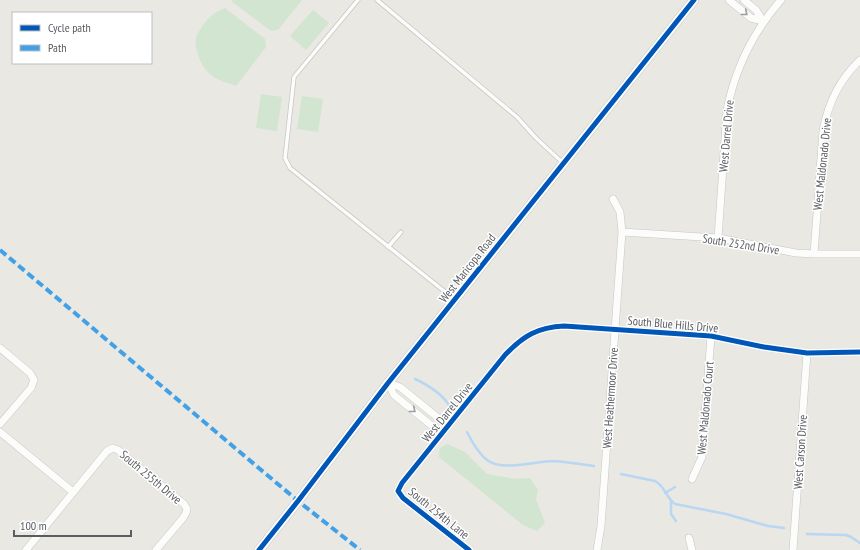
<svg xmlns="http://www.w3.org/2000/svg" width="860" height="550" viewBox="0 0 860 550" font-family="'PT Sans Narrow',sans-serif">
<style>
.green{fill:#d1e5d0}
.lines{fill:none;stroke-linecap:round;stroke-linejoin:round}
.stream{stroke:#b9d6f2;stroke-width:2.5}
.service-casing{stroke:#c6c6c5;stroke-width:5}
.minor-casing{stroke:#c6c6c5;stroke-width:8}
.tertiary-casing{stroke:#c6c6c5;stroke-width:10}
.service{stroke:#fcfcfb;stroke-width:3.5}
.minor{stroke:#fcfcfb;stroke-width:7}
.tertiary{stroke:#fcfcfb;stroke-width:9}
.quiet{stroke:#42a1e6;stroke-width:4;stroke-dasharray:8 4;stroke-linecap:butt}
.cycleway-casing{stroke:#fff;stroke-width:8}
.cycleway{stroke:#0057b8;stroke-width:5}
.oneway{stroke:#9a9c9f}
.labels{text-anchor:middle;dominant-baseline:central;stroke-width:3;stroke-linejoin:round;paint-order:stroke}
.street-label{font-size:12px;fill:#595c61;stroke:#fff}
</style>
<rect width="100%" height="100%" fill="#e9e8e3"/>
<path class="green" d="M 232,0 L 302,0 L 278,30 L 271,31 L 231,1 Z
M 225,8 L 265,39 L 266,47 L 236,86 C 226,82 215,80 208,72 C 201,66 194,48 196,38 C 196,36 199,32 200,30 C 206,19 213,13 225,8 Z
M 313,10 L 329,23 L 306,50 L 290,36 Z
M 261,94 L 282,97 L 277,131 L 256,128 Z
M 302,96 L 323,99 L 318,132 L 297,129 Z
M 447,444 L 465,452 L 487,474 L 515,479 L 530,478 L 538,490 L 536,499 L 545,523 L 537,531 L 523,525 L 439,457 L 440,448 Z"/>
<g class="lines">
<path class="stream" d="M 415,379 C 428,385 441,393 449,405
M 467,432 C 472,442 478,453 487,460 C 503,472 534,461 554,461 C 567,462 580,464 594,466
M 621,474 L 655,481 C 665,486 666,498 675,504 L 726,514 L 768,526 L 784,528
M 665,493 L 675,487
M 671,501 L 671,514 L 676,521
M 807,534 L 846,535 L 851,537 L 860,543"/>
<defs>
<path id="service" d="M 358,0 L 294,77 L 285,158 L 290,168 L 454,299
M 377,0 L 517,117 L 536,138 L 563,163
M 388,247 L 401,232"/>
<path id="minor" d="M 729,0 L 751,18 L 763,21
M 744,0 L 756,10 L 763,21
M 622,232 L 718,238 L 796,253 L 814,254 L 860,254
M 718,238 L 727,110 C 735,69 753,32 781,0
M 814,254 L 823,131 C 828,103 840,79 860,60
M 0,348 L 30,373 L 34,380 L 31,388 L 0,424
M 388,383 L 394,395 L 442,434
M 388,383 L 400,387 L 448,426
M 0,432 L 73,492
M 692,479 L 702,457 L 711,336
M 689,538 L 692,550
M 26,550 L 107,451 L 113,448 L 118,450 L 184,504 L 187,509 L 186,513 L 183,518 L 156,550
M 469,550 L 403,498 L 398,491 L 402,483 L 505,355 C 523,336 538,327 564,326 L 711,336 L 764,347 L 807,353 L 860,352
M 597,550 L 601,526 L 622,232 L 620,212 L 613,199
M 793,550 L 807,353"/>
<path id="tertiary" d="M 259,550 L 298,501 L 388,383 L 694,0"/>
</defs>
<use href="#service" class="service-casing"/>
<use href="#minor" class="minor-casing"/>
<use href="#tertiary" class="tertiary-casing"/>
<use href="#service" class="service"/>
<use href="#minor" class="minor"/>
<use href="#tertiary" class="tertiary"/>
<path class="quiet" d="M 0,250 L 298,501 L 360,550"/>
<defs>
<path id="cycleway" d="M 259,550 L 298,501 L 388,383 L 694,0
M 469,550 L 403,498 L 398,491 L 402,483 L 505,355 C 523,336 538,327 564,326 L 711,336 L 764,347 L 807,353 L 860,352"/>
</defs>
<use href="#cycleway" class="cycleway-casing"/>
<use href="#cycleway" class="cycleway"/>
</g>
<defs><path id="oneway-chevron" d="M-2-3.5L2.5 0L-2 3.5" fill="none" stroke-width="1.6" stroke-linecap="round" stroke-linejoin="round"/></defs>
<g class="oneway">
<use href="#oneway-chevron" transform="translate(745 13) rotate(39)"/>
<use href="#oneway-chevron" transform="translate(413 410) rotate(39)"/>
</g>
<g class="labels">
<g class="street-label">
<text transform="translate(726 136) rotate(-85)">West Darrel Drive</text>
<text transform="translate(822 164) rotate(-84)">West Maldonado Drive</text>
<text transform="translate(741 244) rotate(9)">South 252nd Drive</text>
<text transform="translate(467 268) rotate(-52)">West Maricopa Road</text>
<text transform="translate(673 324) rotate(5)">South Blue Hills Drive</text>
<text transform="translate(610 398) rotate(-86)">West Heathermoor Drive</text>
<text transform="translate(705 408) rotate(-85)">West Maldonado Court</text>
<text transform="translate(447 412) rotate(-51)">West Darrel Drive</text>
<text transform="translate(800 452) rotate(-86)">West Carson Drive</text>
<text transform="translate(151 477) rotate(40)">South 255th Drive</text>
<text transform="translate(439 513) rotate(39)">South 254th Lane</text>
</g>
</g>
<rect x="12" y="12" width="140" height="52" fill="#ffffff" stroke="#bdbec0"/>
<rect x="20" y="25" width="20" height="6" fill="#0057b8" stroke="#bdbec0"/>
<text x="48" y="32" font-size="12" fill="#595c61">Cycle path</text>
<rect x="20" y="45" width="20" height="6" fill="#42a1e6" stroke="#bdbec0"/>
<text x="48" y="52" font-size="12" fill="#595c61">Path</text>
<path d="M14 530v6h117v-6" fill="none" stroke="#595c61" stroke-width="2"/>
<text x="20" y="530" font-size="12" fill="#595c61" stroke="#ffffff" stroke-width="3" paint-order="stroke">100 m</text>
</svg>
